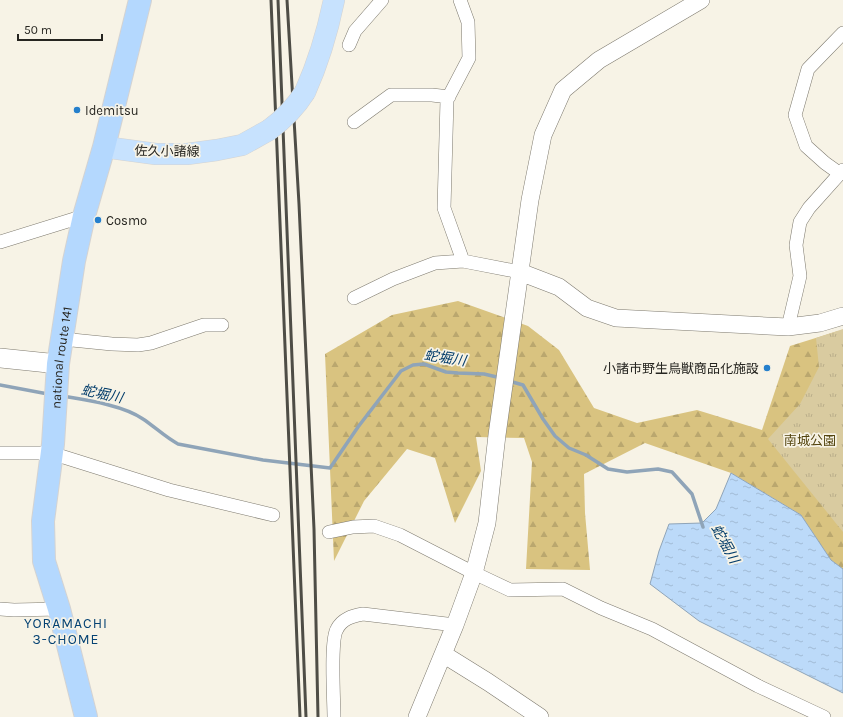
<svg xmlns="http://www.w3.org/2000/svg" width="843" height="717" viewBox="0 0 843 717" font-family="Karla,'Noto Sans JP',sans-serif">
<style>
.forest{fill:url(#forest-firs)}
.park{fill:url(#park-tufts)}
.water{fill:url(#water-ripples);stroke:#8fa4b8}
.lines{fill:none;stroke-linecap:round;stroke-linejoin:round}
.stream{stroke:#8fa4b8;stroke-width:3.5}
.minor-casing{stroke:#7e7a6f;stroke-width:14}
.tertiary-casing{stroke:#7e7a6f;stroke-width:18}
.secondary-casing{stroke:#7e7a6f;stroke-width:20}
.primary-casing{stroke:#d4d3d2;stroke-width:22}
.trunk-casing{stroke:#d4d3d2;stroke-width:24}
.minor{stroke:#fff;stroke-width:13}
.tertiary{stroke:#fff;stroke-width:17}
.secondary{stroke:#fff;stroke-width:19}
.primary{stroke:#c7e2fe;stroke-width:21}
.trunk{stroke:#b4d8fe;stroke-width:22}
.rail{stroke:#4e4d46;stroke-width:3}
.primary-bridge-casing{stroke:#d4d3d2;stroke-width:22;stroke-linecap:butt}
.primary-bridge{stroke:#c7e2fe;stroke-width:21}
.poi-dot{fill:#257fcc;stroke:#f7f3e6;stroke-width:1.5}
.labels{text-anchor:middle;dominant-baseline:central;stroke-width:3.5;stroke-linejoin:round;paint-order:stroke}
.poi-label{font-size:13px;fill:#262520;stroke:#f7f3e6;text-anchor:start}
.street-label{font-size:13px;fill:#262520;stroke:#f7f3e6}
.park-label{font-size:13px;fill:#53440e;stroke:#f7f3e6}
.water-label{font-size:14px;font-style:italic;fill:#043d6b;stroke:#f7f3e6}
.neighbourhood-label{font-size:14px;letter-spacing:1px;fill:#054273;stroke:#f7f3e6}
</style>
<defs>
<pattern id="forest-firs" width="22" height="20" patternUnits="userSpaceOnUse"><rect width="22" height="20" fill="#d9c380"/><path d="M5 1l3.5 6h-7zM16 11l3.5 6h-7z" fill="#baa76e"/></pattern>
<pattern id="park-tufts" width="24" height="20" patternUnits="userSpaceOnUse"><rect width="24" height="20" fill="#d9cba0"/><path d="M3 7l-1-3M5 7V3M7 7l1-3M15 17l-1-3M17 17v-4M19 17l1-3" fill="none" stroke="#baae8a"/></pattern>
<pattern id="water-ripples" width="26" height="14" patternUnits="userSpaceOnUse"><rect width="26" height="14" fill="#bcdaf9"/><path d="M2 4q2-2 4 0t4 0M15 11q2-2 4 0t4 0" fill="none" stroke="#a1bbd5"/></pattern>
</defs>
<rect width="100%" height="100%" fill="#f7f3e6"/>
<path class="forest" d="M 458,301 L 528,326 L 559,350 L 594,408 L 637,423 L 697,410 L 762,430 L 790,346 L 838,331 L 843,333 L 843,569 L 831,560 L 801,515 L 731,473 L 645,443 L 584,474 L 585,513 L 590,570 L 526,569 L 532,462 L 524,438 L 476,437 L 481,471 L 455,523 L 435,458 L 407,449 L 364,501 L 334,561 L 325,354 L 392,315 Z"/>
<path class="park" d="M 843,329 L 843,532 L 768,439 L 800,404 L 819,367 L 816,338 Z"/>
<path class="water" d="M 731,473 L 801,515 L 831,560 L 843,569 L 843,693 L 699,621 L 650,584 L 659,551 L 669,524 L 702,523 L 716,509 Z"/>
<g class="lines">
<path class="stream" d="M 509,381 L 523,385 L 543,419 L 555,436 L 569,448 L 586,455 L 608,469 L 627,472 L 658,469 L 672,472 L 692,494 L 703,527
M 0,385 L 48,394
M 62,396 C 86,400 123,405 143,419 C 155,427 165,437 178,444 L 263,460 L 330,468 L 358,427 L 401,371 L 413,365 L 424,364 L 446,372 L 458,373 L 484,374 L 501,378"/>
<defs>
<path id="minor" d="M 460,0 L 468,22 L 469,58 L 447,100 L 444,208 L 463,261
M 349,45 L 355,31 L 382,0
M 354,122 L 391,95 L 432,95 L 449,97
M 839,173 L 825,163 L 806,146 L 795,115 L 808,69 L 843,33
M 0,242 L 84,216
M 354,298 L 393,279 L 435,263 L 463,261 L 520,272
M 788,327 L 800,276 L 796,245 L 800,222 L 809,208 L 843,170
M 62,339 L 112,344 L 138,345 L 151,343 L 204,325 L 222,325
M 0,453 L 51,453 L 169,490 L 273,515
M 329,532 L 353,527 L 374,526 L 400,535 L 474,573 L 510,590 L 563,589 L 601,608 L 652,629 L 758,686 L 824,717
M 0,609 L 14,610 L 59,609
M 334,717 C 334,701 330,640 337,629 C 342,619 352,616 363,614 L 455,625"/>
<path id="tertiary" d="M 520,272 L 559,287 L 587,308 L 616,318 L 788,327 L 820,323 L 843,316
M 443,654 L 488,682 L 540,717
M 417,717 L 455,625 L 474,573 L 487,523 L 497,435 L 530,200 L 543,135 L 563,90 L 599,60 L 701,0"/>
<path id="secondary" d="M 0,358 L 58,364"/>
<path id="primary" d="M 305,92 C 319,61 327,34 334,0
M 104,147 L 156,154 L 187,154 L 217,150 L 242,145 L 269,130"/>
<g id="trunk">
<path id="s1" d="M 86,717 L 59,609 L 44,561 L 43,521 L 53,444 L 58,364 L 74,261 L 84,216 L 104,147 L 140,0"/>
</g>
</defs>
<use href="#minor" class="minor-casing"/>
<use href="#tertiary" class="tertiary-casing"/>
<use href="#secondary" class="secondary-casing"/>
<use href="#primary" class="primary-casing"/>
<use href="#trunk" class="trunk-casing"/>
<use href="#minor" class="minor"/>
<use href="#tertiary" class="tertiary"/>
<use href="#secondary" class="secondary"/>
<use href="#primary" class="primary"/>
<use href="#trunk" class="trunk"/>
<path class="rail" d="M 271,0 L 300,717
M 278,0 L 306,717
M 287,0 L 299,204 L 314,529 L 318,717"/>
<defs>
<path id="primary-bridge" d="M 269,130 C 284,119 295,108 305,92"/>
</defs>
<use href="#primary-bridge" class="primary-bridge-casing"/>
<use href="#primary-bridge" class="primary-bridge"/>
</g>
<g class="poi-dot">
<circle cx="77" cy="110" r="4"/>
<circle cx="98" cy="220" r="4"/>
<circle cx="767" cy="368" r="4"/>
</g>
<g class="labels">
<g class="poi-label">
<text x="85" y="110">Idemitsu</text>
<text x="106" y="220">Cosmo</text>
<text x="759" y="368" text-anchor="end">小諸市野生鳥獣商品化施設</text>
</g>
<g class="street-label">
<text transform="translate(167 151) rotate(1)">佐久小諸線</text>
<text stroke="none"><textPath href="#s1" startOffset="366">national route 141</textPath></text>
</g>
<g class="park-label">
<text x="810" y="440">南城公園</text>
</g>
<g class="water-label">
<text transform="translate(445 358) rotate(9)">蛇堀川</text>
<text transform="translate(102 394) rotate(12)">蛇堀川</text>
<text transform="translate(725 544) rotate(61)">蛇堀川</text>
</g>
<g class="neighbourhood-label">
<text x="66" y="623">YORAMACHI<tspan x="66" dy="16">3-CHOME</tspan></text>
</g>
</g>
<path d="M18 34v6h84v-6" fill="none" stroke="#262520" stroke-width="2"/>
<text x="24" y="34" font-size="12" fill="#262520" stroke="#f7f3e6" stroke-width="3" paint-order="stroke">50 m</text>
</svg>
